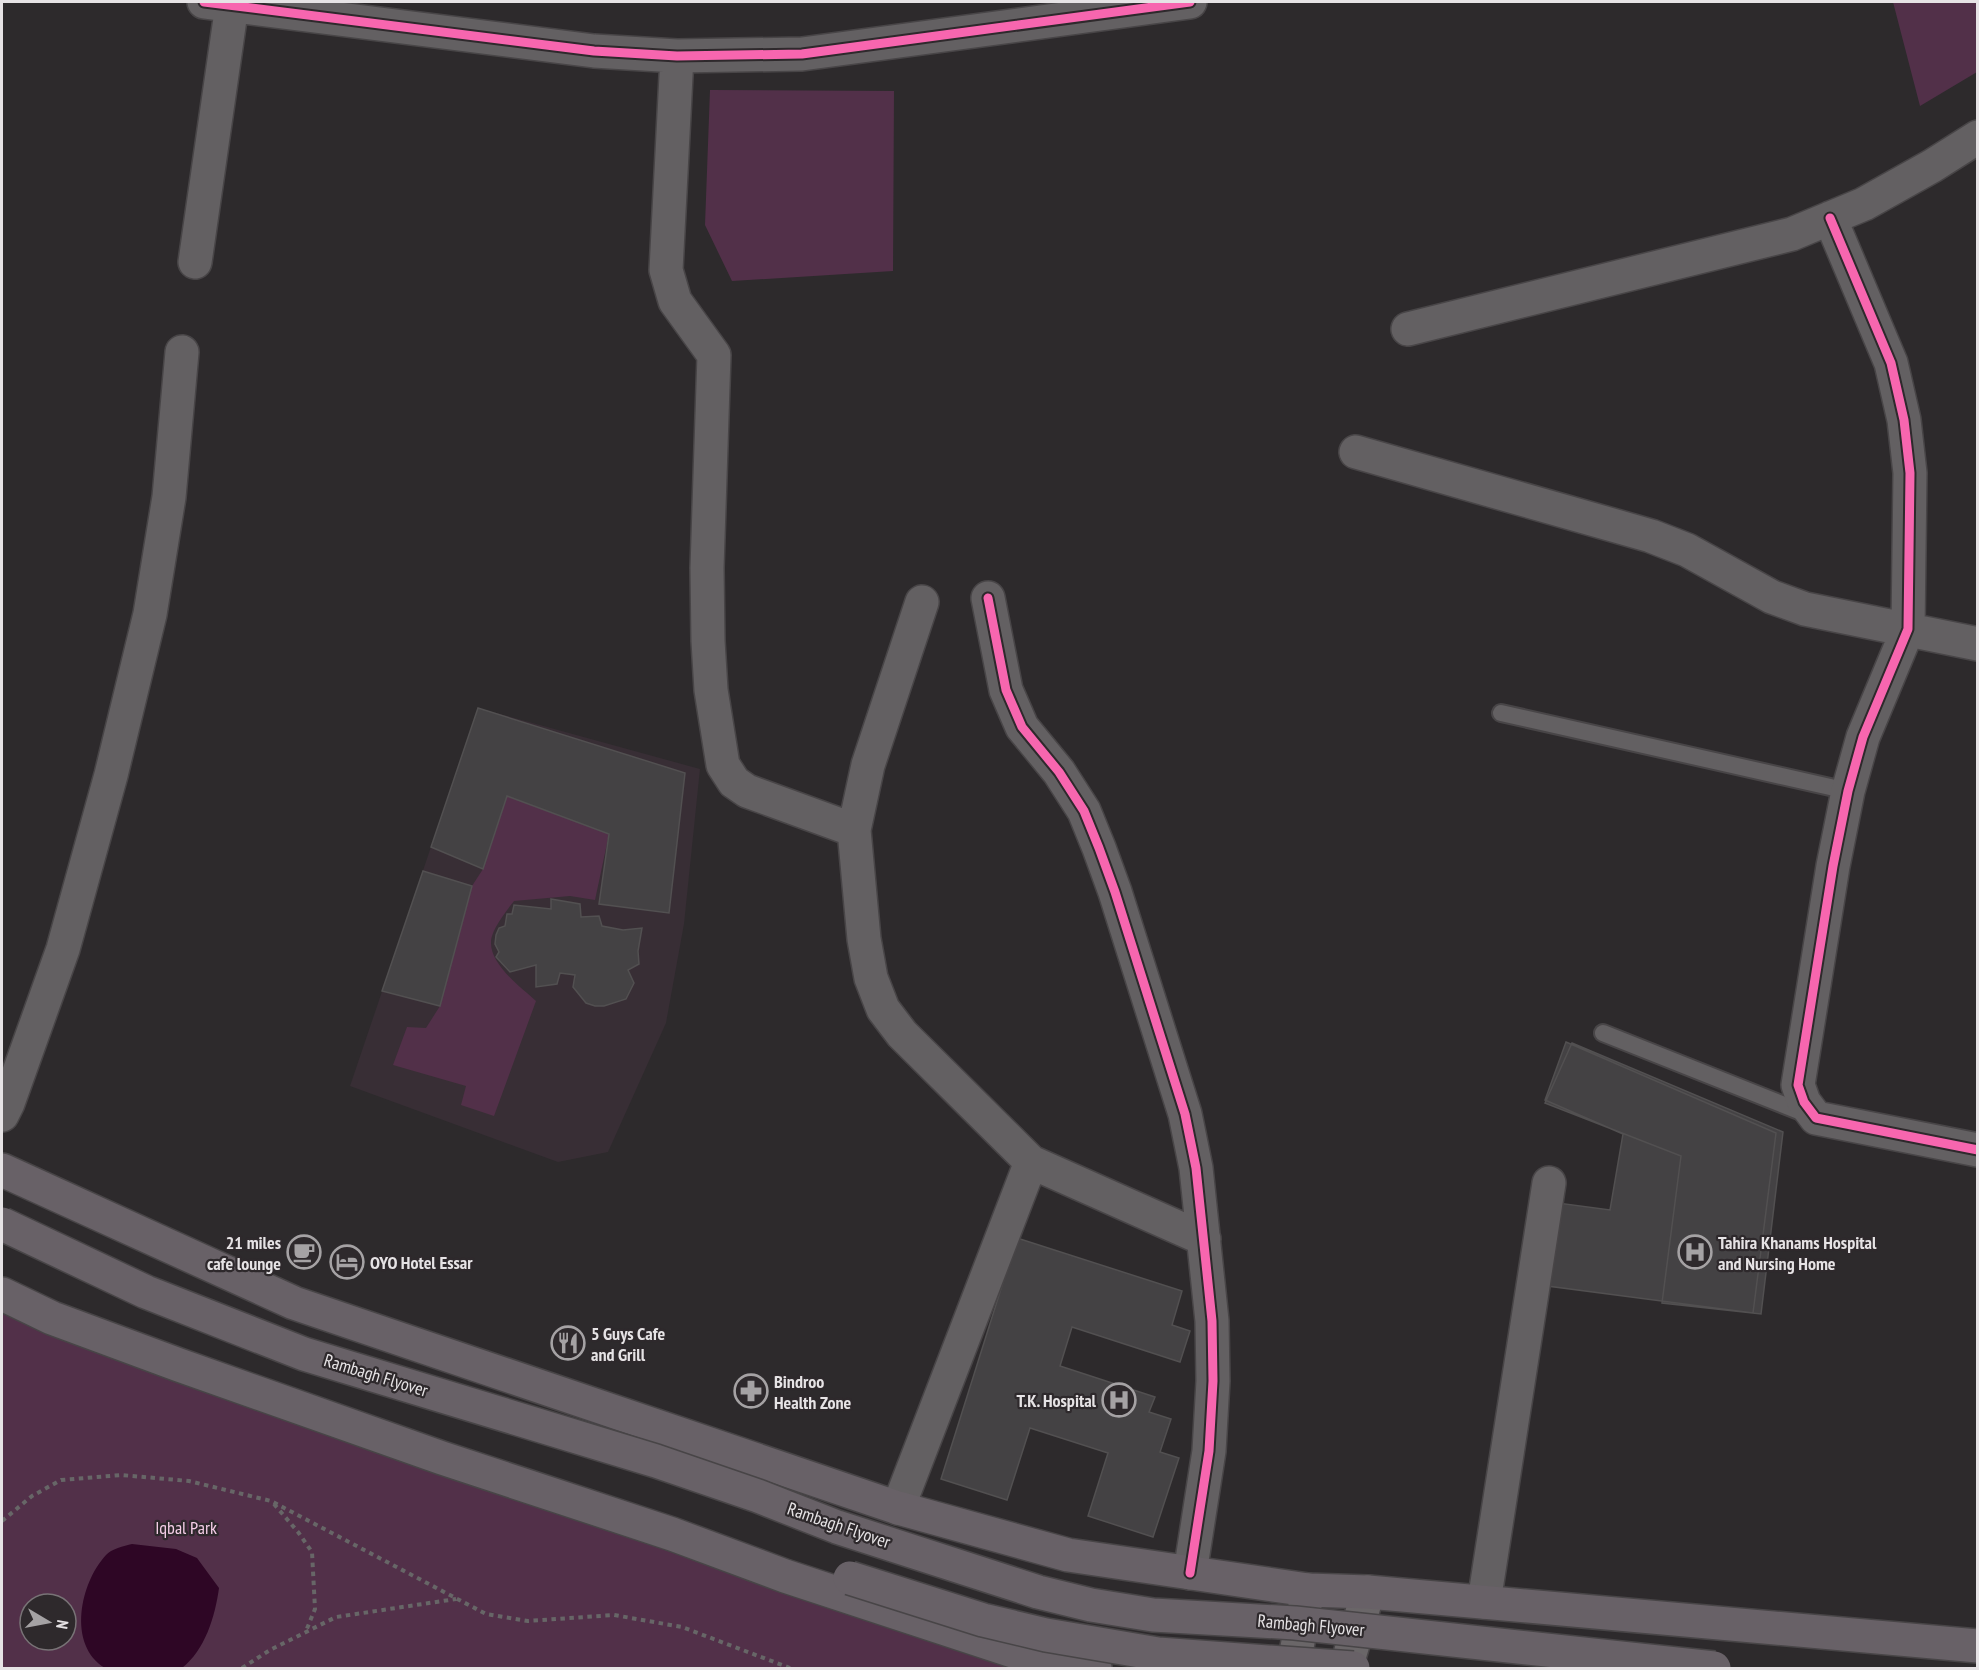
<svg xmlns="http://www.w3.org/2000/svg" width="1979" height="1670" viewBox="0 0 1979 1670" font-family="'PT Sans Narrow',sans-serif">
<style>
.built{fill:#382e35}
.green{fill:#523049;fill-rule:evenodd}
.water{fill:#2e0625}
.building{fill:#444244;stroke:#525051;stroke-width:1.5}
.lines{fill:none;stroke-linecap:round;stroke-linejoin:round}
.lane-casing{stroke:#484547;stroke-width:20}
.street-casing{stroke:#484547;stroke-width:36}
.secondary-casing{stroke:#484547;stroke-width:36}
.primary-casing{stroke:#484547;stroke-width:36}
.path{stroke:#676667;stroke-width:4;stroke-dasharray:4.5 4.5;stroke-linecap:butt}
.lane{stroke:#636062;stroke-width:16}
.street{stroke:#636062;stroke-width:33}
.secondary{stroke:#6a6668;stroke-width:33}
.primary{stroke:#686167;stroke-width:33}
.primary-bridge-casing{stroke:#484547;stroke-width:36;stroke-linecap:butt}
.primary-bridge{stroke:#686167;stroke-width:33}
.cycleway-casing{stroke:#2e292c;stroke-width:13}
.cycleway{stroke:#f766af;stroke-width:9}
.labels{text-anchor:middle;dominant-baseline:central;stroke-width:4.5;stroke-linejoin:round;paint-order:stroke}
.poi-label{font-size:18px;font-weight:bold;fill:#e6e3e5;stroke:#2e292c;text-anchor:start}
.street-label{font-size:18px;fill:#e6e3e5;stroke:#2e292c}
.park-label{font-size:18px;fill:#f4cde6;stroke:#2e292c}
</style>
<rect width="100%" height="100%" fill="#2d2a2c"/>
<path class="built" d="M 478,708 L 700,769 L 684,924 L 666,1023 L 608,1152 L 558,1162 L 350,1086 Z"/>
<path class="green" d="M 1893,2 L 1977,2 L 1977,72 L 1920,106 Z
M 710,90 L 894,91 L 893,271 L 732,281 L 705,225 Z
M 507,796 L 609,834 L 595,900 L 570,896 L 514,901 C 507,910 491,930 491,942 C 490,965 520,986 536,1001 L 494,1116 L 461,1105 L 466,1086 L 393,1065 L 407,1027 L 426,1028 L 440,1006 L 472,886 L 483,869 Z
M 2,1314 L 1010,1668 L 2,1668 ZM 30,1604 L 66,1604 L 66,1640 L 30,1640 Z"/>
<path class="water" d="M 132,1544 L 176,1549 L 197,1558 L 219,1588 C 215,1617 205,1650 182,1668 L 105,1668 C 67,1645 80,1583 106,1555 C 111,1549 124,1546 132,1544 Z"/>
<path class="building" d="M 478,708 L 685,773 L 669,913 L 599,904 L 609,834 L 507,796 L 483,869 L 431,847 Z
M 423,871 L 472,886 L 440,1006 L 382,991 Z
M 551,899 L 580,904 L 581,917 L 599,916 L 602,926 L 623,930 L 642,928 L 638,951 L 639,964 L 628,970 L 634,983 L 626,999 L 604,1006 L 595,1006 L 586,1003 L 573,987 L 575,975 L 560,973 L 557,984 L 536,987 L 536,965 L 510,972 L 496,957 L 499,952 L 495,944 L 496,935 L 499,928 L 505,926 L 507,914 L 512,914 L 514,905 L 551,909 Z
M 1566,1042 L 1776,1133 L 1753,1313 L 1532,1284 L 1543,1201 L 1610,1210 L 1623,1134 L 1545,1100 Z
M 1572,1043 L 1783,1132 L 1761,1314 L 1662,1303 L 1681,1156 L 1545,1103 Z
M 1017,1238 L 1182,1291 L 1172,1325 L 1190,1331 L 1180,1362 L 1072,1327 L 1060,1366 L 1155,1397 L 1149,1412 L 1171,1419 L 1160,1452 L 1179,1458 L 1153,1537 L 1088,1516 L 1108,1453 L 1030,1428 L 1007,1500 L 941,1479 Z"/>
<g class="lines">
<defs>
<path id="lane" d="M 1501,713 L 1848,791
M 1603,1033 L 1809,1115"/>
<path id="street" d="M 204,2 L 594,51 L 677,56 L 802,54 L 1190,2
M 677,56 L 666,270 L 675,301 L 714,355 L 707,568 L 708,641 L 711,690 L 723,765 L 734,782 L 747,791 L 854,830
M 1830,218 L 1891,363 L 1904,420 L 1910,473 L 1908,629 L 1863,737 L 1848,791 L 1833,866 L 1798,1085 L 1804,1102 L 1816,1118 L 1978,1150
M 195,262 L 232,5
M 1408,329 L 1792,234 L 1864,204 L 1932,166 L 1978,137
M 1356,452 L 1651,536 L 1687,550 L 1772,597 L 1805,609 L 1978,644
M 988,598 L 1006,690 L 1022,727 L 1059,772 L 1084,811 L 1099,848 L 1115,892 L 1185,1114 L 1196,1168 L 1212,1321 L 1213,1381 L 1209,1451 L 1190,1573
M 2,1115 L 8,1103 L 63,949 L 111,775 L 150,614 L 169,497 L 182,352
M 1031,1162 L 1204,1239
M 898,1508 L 1031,1162 L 902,1034 L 883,1009 L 871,978 L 864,939 L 854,830 L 868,765 L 922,602
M 1484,1602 L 1549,1183"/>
<path id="secondary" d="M 1293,1668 L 1308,1590
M 1346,1668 L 1368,1592"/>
<path id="primary" d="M 2,1170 L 294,1303 L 898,1508 L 1068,1555 L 1308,1590 L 1368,1592 L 1978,1646
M 2,1294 L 52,1318 L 179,1365 L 442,1458 L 672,1534 L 785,1576 L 1040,1660 L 1095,1668"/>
</defs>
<use href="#lane" class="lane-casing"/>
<use href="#street" class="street-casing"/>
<use href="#secondary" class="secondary-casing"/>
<use href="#primary" class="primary-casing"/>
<path class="path" d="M 274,1504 L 298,1532 L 312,1552 L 315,1609 L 306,1631
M 2,1521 L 32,1496 L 61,1480 L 121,1475 L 189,1481 L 271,1501 L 486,1614 L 528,1621 L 614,1615 L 682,1627 L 790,1668
M 242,1668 L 270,1650 L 336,1617 L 456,1599"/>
<use href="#lane" class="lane"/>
<use href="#street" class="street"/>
<use href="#secondary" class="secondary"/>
<use href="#primary" class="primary"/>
<defs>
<path id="primary-bridge" d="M 2,1224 L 146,1292 L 304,1354 L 656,1461 L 758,1496 L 837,1527 L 1038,1592 L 1091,1605 L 1153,1615 L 1295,1623 L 1714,1668
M 850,1578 L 983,1620 L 1046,1635 L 1158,1654 L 1353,1668"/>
</defs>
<use href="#primary-bridge" class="primary-bridge-casing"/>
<use href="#primary-bridge" class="primary-bridge"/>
<defs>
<path id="cycleway" d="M 204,2 L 594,51 L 677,56 L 802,54 L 1190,2
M 1830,218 L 1891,363 L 1904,420 L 1910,473 L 1908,629 L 1863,737 L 1848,791 L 1833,866 L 1798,1085 L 1804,1102 L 1816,1118 L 1978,1150
M 988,598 L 1006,690 L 1022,727 L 1059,772 L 1084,811 L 1099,848 L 1115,892 L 1185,1114 L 1196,1168 L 1212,1321 L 1213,1381 L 1209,1451 L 1190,1573"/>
</defs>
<use href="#cycleway" class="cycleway-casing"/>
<use href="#cycleway" class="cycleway"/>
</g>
<defs>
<symbol id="cafe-ring" viewBox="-11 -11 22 22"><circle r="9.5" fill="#2e292c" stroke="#a5a2a4" stroke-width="1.5"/><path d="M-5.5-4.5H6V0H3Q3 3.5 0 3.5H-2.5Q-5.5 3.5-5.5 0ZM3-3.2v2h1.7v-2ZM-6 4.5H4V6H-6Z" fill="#a5a2a4"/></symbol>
<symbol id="hospital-ring" viewBox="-11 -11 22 22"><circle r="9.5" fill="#2e292c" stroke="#a5a2a4" stroke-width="1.5"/><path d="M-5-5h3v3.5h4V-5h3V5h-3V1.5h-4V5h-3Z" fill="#a5a2a4"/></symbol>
<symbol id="hotel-ring" viewBox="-11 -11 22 22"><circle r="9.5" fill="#2e292c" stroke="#a5a2a4" stroke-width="1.5"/><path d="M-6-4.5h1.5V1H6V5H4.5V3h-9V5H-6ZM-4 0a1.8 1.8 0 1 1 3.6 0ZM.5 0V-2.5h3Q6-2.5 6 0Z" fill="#a5a2a4"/></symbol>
<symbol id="restaurant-ring" viewBox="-11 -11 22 22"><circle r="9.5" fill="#2e292c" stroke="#a5a2a4" stroke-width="1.5"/><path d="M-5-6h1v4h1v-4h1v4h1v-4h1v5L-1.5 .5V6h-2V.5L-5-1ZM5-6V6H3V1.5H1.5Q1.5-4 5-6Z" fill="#a5a2a4"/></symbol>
<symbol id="pharmacy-ring" viewBox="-11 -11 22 22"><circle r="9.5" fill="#2e292c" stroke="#a5a2a4" stroke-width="1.5"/><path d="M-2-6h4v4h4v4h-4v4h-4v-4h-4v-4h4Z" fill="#a5a2a4"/></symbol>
</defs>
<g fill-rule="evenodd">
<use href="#cafe-ring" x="285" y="1233" width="38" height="38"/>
<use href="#hospital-ring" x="1676" y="1233" width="38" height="38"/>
<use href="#hotel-ring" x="328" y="1243" width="38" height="38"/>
<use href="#restaurant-ring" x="549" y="1324" width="38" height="38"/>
<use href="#pharmacy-ring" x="732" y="1372" width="38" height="38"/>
<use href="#hospital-ring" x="1100" y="1381" width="38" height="38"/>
</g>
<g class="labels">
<g class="poi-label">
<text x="281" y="1242" text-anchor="end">21 miles<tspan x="281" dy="21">cafe lounge</tspan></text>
<text x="1718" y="1242">Tahira Khanams Hospital<tspan x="1718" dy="21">and Nursing Home</tspan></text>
<text x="370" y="1262">OYO Hotel Essar</text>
<text x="591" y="1333">5 Guys Cafe<tspan x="591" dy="21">and Grill</tspan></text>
<text x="774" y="1381">Bindroo<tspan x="774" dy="21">Health Zone</tspan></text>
<text x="1096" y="1400" text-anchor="end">T.K. Hospital</text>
</g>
<g class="street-label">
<text transform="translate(376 1375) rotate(17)">Rambagh Flyover</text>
<text transform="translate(839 1525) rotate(19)">Rambagh Flyover</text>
<text transform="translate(1311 1625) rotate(5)">Rambagh Flyover</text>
</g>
<g class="park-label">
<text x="186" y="1527">Iqbal Park</text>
</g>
</g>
<rect width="1979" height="1670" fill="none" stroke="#e6e3e5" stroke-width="6"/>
<g transform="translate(48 1622) rotate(100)"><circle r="28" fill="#2e292c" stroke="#787376" stroke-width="1.5"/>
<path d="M0-4.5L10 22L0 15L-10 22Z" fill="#a5a2a4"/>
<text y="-9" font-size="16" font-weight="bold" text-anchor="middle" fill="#e6e3e5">N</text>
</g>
</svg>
